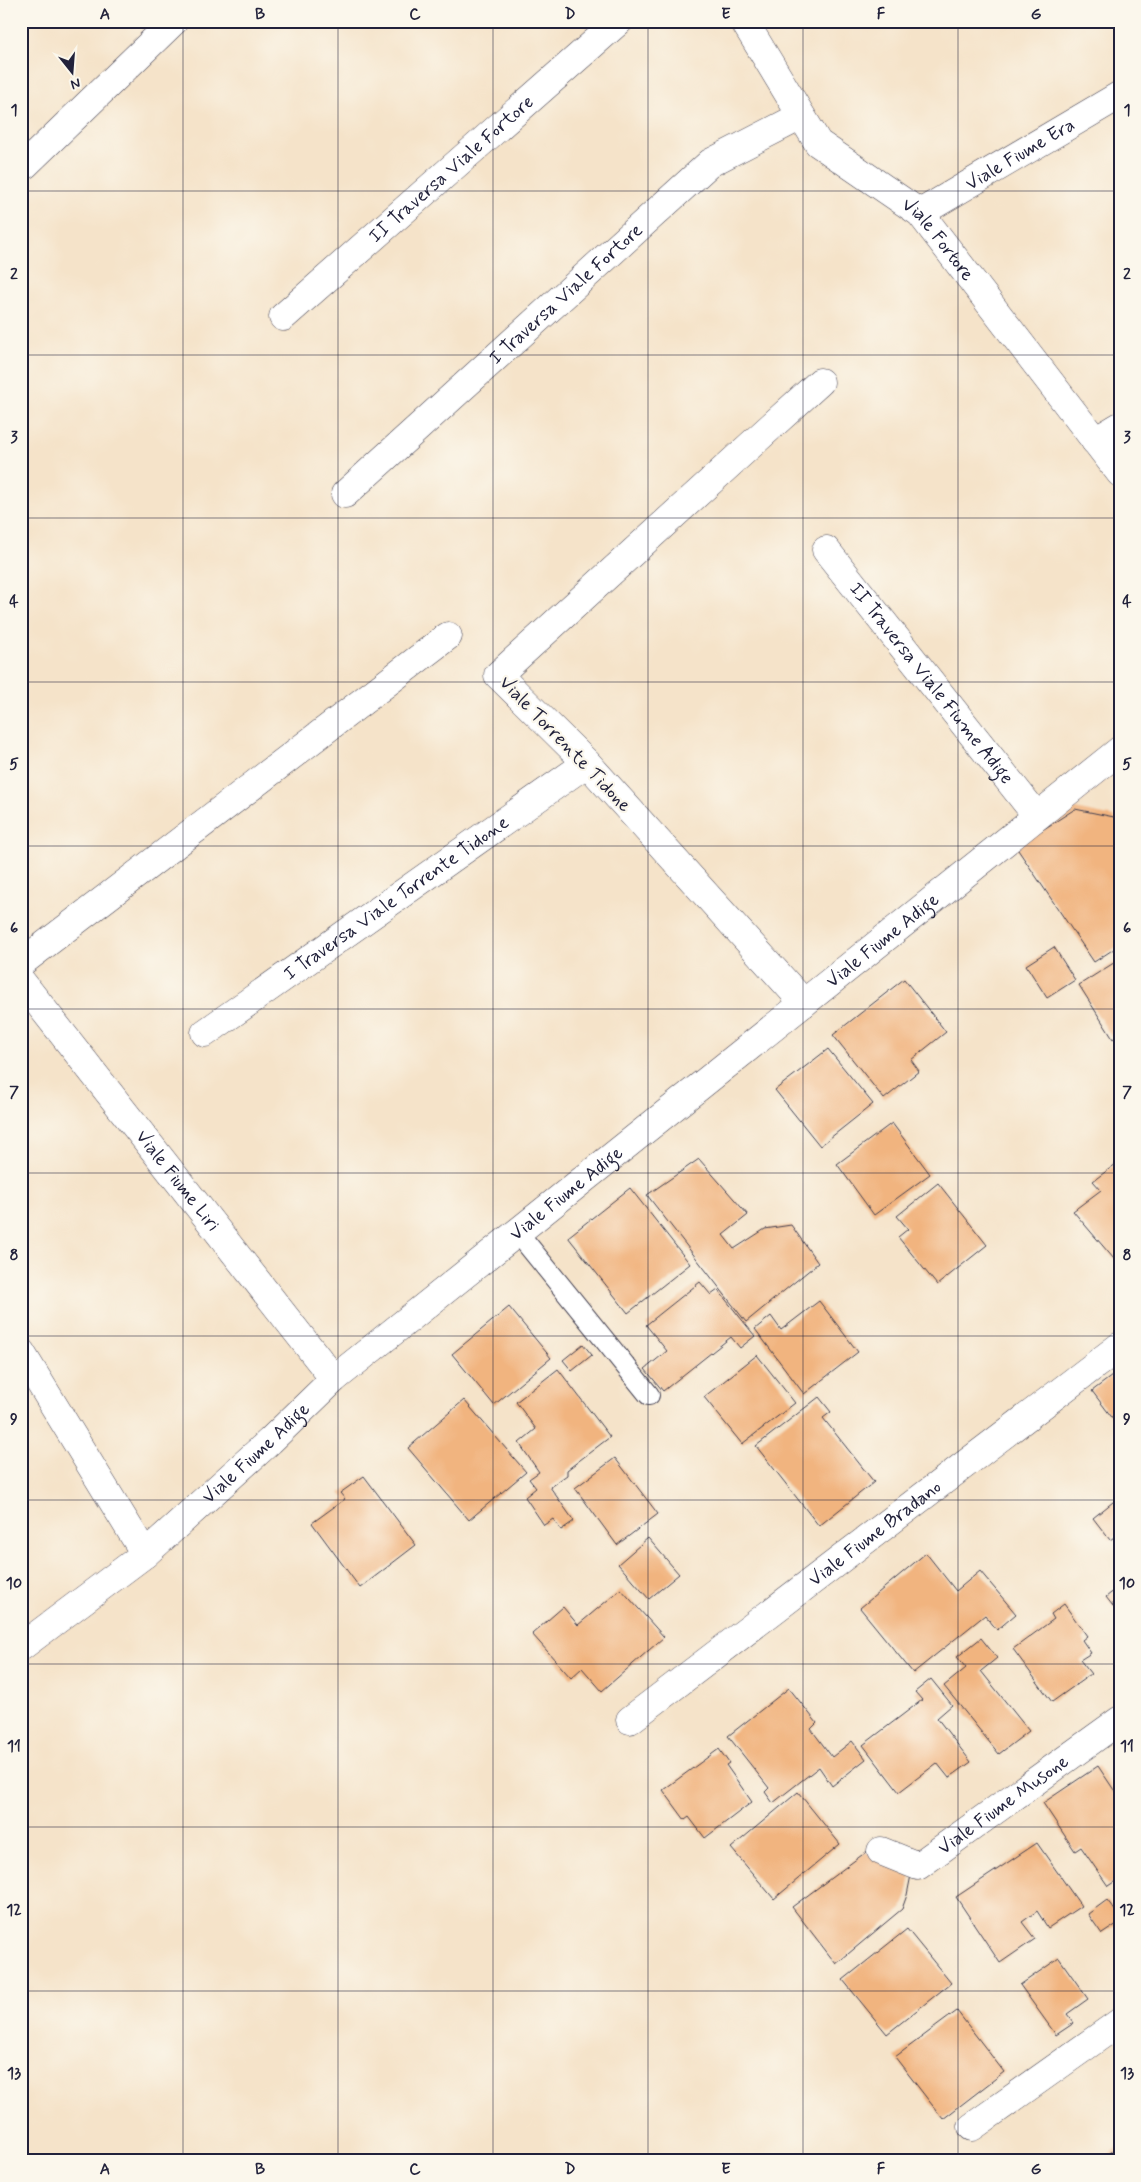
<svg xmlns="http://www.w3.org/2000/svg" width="1141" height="2182" viewBox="0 0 1141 2182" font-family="Mynerve,sans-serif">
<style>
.building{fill:#f1b47f}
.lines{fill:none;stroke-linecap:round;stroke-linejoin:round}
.service-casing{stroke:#423f50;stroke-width:22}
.minor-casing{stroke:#423f50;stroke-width:29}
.service{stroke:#fff;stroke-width:20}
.minor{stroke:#fff;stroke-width:28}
.grid{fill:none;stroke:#22223b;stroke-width:1;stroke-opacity:0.55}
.labels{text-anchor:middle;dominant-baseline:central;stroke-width:4.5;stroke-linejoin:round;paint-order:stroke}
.street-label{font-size:19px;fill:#22223b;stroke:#fbf7ec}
.neatline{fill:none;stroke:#22223b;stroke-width:2}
.grid-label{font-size:16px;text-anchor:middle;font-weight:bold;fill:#22223b}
</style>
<rect width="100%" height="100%" fill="#fbf7ec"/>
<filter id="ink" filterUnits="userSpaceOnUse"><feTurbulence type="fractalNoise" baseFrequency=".02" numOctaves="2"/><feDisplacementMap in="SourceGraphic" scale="10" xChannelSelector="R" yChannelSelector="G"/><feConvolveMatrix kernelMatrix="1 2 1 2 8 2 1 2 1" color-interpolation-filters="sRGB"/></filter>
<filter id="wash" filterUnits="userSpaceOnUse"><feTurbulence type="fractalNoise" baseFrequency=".0096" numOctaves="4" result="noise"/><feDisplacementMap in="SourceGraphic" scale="20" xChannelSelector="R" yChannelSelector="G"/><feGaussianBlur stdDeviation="1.12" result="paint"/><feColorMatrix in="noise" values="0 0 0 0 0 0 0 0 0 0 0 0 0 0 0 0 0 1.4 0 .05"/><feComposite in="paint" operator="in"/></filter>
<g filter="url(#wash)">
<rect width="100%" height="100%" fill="#f5e3c9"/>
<g id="blocks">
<path class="building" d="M 1075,809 L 1114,817 L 1120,826 L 1120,945 L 1094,962 L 1016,847 Z
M 1054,947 L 1075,980 L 1047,998 L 1026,965 Z
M 1120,959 L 1120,1034 L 1113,1039 L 1079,985 Z
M 904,979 L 946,1032 L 911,1060 L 919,1071 L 884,1099 L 833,1035 Z
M 828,1049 L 873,1104 L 820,1146 L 775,1090 Z
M 892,1123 L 930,1174 L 874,1215 L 837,1164 Z
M 699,1159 L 748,1215 L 723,1235 L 734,1249 L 765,1229 L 791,1225 L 818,1263 L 746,1322 L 647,1195 Z
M 1120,1161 L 1120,1266 L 1073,1211 L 1101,1190 L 1093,1181 Z
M 938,1183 L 987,1245 L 937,1285 L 898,1237 L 908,1229 L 897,1216 Z
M 630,1188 L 690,1264 L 628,1313 L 568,1237 Z
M 700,1282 L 711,1295 L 718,1290 L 755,1336 L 740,1348 L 731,1337 L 663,1391 L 645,1369 L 667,1351 L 646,1325 Z
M 819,1301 L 858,1352 L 804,1394 L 755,1329 L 771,1316 L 781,1330 Z
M 509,1307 L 551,1358 L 494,1405 L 452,1354 Z
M 583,1344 L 592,1355 L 572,1371 L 563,1360 Z
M 757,1355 L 795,1403 L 742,1444 L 704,1397 Z
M 558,1369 L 610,1437 L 567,1470 L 567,1475 L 550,1487 L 574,1521 L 561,1530 L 553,1519 L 544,1525 L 525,1497 L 536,1488 L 529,1479 L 539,1472 L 519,1443 L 536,1429 L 516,1402 Z
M 1120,1370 L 1120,1428 L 1092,1391 Z
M 819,1397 L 831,1412 L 823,1418 L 874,1482 L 819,1526 L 756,1446 Z
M 464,1400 L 526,1472 L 469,1520 L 408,1448 Z
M 615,1458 L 658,1514 L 617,1545 L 575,1488 Z
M 364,1476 L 416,1545 L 360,1588 L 312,1523 L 345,1499 L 340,1493 Z
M 1118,1498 L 1120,1533 L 1110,1540 L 1093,1518 Z
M 648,1538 L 679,1574 L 649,1599 L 618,1564 Z
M 926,1553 L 956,1591 L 980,1571 L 1016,1614 L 997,1630 L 985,1615 L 913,1673 L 860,1608 Z
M 1120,1586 L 1120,1615 L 1106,1597 Z
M 621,1589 L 664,1637 L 602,1691 L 582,1668 L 571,1678 L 532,1634 L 563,1607 L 578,1625 Z
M 1064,1604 L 1087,1636 L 1082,1640 L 1091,1653 L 1080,1660 L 1091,1674 L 1052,1702 L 1013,1649 L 1054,1619 L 1051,1614 Z
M 981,1638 L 997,1658 L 981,1671 L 1029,1731 L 999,1754 L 944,1686 L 966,1668 L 957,1657 Z
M 931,1679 L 952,1705 L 937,1718 L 971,1762 L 949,1778 L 937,1763 L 899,1792 L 863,1745 L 922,1700 L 915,1692 Z
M 789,1688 L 817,1723 L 811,1729 L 832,1757 L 852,1741 L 866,1759 L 832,1786 L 819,1767 L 773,1803 L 765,1792 L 769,1788 L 728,1736 Z
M 719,1749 L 729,1763 L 726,1765 L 752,1802 L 705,1838 L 689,1817 L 685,1820 L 663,1790 Z
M 1098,1766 L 1120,1799 L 1120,1878 L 1108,1886 L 1081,1847 L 1075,1851 L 1043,1803 Z
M 798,1792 L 840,1844 L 774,1899 L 731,1848 Z
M 1037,1843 L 1081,1906 L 1048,1928 L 1037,1911 L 1022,1922 L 1035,1939 L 1000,1963 L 956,1897 Z
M 866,1852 L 885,1865 L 911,1875 L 907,1895 L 902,1909 L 836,1964 L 792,1907 Z
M 1107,1900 L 1120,1917 L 1120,1922 L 1102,1934 L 1088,1914 Z
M 907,1929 L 951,1983 L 887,2034 L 843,1980 Z
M 1059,1958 L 1088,1999 L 1067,2014 L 1074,2023 L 1056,2035 L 1020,1985 Z
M 957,2011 L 1004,2072 L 943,2119 L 895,2057 Z
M 1120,2145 L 1120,2161 L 1100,2161 Z"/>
</g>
</g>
<g filter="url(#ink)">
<use href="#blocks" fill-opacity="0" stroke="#423f50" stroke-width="1"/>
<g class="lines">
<defs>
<path id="service" d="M 518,1233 L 649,1395"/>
<g id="minor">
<path id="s1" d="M 744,21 L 818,143 L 920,213 L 1120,473"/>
<path d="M 25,165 L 174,21"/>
<path id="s2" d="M 920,213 L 1120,95"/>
<path id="s3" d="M 283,317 L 619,21"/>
<path d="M 1095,441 L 1120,426"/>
<path id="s4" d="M 345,494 L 710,163 L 801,116"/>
<path id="s5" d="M 826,550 L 1037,816"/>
<path d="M 21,963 L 448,636"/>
<path id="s6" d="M 21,981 L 334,1379"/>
<path d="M 804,1003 L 587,763 L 498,675 L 820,382"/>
<path id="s7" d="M 205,1033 L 587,763"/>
<path d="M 21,1352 L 145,1554"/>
<path id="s8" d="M 21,1647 L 145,1554 L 270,1441 L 334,1379 L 1120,750"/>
<path id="s9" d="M 630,1720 L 1120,1346"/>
<path id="s10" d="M 881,1851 L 918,1866 L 1120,1720"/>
<path d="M 972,2127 L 1120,2022"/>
</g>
</defs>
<use href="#service" class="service-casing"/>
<use href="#minor" class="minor-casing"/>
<use href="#service" class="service"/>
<use href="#minor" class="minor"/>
</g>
</g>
<path class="grid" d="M 183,21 L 183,2161M 338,21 L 338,2161M 493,21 L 493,2161M 648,21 L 648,2161M 803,21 L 803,2161M 958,21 L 958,2161M 21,191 L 1120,191M 21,355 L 1120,355M 21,518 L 1120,518M 21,682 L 1120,682M 21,846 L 1120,846M 21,1009 L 1120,1009M 21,1173 L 1120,1173M 21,1336 L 1120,1336M 21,1500 L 1120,1500M 21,1664 L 1120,1664M 21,1827 L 1120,1827M 21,1991 L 1120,1991"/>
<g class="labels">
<g class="street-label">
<text stroke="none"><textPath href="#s2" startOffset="116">Viale Fiume Era</textPath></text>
<text stroke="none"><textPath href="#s3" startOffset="224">II Traversa Viale Fortore</textPath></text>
<text stroke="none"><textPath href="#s1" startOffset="298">Viale Fortore</textPath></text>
<text stroke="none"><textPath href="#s4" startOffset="298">I Traversa Viale Fortore</textPath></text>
<text stroke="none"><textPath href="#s5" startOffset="170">II Traversa Viale Fiume Adige</textPath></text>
<text transform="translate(565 744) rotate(46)">Viale Torrente Tidone</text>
<text stroke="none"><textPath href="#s7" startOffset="234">I Traversa Viale Torrente Tidone</textPath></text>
<text stroke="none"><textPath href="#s8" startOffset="1115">Viale Fiume Adige</textPath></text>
<text stroke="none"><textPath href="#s6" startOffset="254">Viale Fiume Liri</textPath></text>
<text stroke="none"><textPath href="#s8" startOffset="710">Viale Fiume Adige</textPath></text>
<text stroke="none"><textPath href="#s8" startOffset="305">Viale Fiume Adige</textPath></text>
<text stroke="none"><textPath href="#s9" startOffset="308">Viale Fiume Bradano</textPath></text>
<text stroke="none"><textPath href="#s10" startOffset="145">Viale Fiume Musone</textPath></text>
</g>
</g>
<rect width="1141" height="2182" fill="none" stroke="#fbf7ec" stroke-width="55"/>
<g transform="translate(72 72) rotate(163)" stroke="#fbf7ec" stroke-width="4" paint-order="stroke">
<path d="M0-4L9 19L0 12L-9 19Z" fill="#22223b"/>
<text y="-8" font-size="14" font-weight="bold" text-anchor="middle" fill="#22223b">N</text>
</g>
<rect x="28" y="28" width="1086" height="2126" class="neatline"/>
<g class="grid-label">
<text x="105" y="19">A</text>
<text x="260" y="19">B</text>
<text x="415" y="19">C</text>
<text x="570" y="19">D</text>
<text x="726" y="19">E</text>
<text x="881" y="19">F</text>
<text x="1036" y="19">G</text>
<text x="14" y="115">1</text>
<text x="1127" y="115">1</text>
<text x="14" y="279">2</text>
<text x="1127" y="279">2</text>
<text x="14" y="442">3</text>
<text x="1127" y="442">3</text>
<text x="14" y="606">4</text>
<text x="1127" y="606">4</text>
<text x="14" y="769">5</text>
<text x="1127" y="769">5</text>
<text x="14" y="933">6</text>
<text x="1127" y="933">6</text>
<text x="14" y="1097">7</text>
<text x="1127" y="1097">7</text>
<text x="14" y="1260">8</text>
<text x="1127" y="1260">8</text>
<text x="14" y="1424">9</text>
<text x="1127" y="1424">9</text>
<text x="14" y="1588">10</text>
<text x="1127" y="1588">10</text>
<text x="14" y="1751">11</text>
<text x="1127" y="1751">11</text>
<text x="14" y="1915">12</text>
<text x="1127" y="1915">12</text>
<text x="14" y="2078">13</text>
<text x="1127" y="2078">13</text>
<text x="105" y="2174">A</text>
<text x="260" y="2174">B</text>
<text x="415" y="2174">C</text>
<text x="570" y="2174">D</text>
<text x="726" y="2174">E</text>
<text x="881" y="2174">F</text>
<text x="1036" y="2174">G</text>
</g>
</svg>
